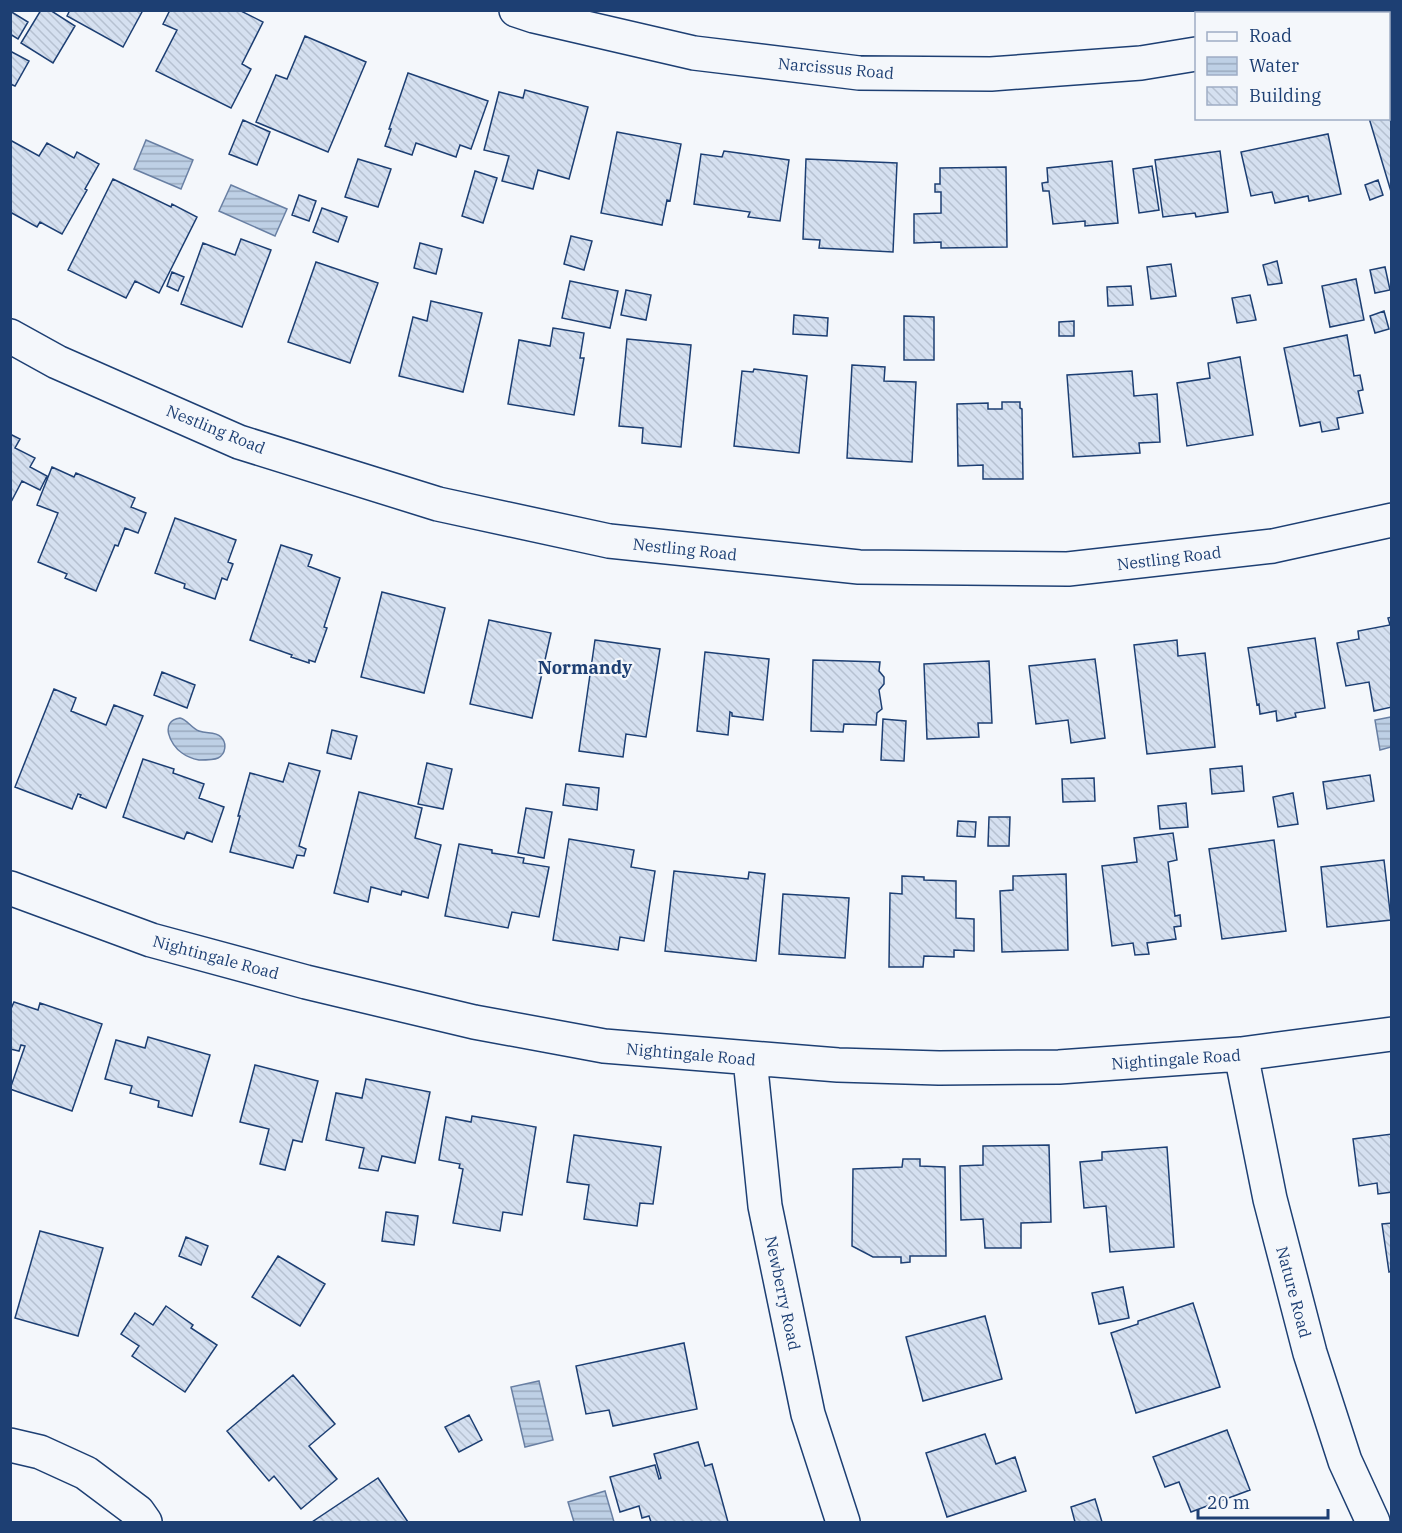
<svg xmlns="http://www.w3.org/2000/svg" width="1402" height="1533" viewBox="0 0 1402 1533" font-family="'IBM Plex Serif',serif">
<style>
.water{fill:url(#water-rules);stroke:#687fa3;stroke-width:1.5}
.building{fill:url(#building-back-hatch);stroke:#1d3f73;stroke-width:1.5}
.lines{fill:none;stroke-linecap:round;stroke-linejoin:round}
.minor-casing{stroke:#1d3f73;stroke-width:36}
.minor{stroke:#f4f7fb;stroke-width:33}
.labels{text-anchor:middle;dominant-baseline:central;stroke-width:4.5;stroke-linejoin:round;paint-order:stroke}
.street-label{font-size:16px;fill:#1d3f73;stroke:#f4f7fb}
.neighbourhood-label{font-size:18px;font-weight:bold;fill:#1d3f73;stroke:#f4f7fb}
</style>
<defs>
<pattern id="water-rules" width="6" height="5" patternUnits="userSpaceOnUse" patternTransform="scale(1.5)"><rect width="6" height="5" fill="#bed0e5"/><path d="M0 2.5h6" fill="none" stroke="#9aaabe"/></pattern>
<pattern id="building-back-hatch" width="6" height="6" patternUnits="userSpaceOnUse" patternTransform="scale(1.5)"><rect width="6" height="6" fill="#d5e0f0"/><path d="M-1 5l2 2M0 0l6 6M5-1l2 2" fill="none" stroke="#b6c1d1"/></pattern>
</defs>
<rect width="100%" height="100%" fill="#f4f7fb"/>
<path class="water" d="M 146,140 L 193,160 L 181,189 L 134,169 Z
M 231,185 L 287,209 L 275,236 L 219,211 Z
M 1391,717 L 1391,747 L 1380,750 L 1375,720 Z
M 180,718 C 188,720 191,728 199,731 C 207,734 215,731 221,737 C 227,743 226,754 218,758 C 214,760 204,760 199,760 C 194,759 186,756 182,753 C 170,745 159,721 180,718 Z
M 539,1381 L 553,1440 L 525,1447 L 511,1387 Z
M 605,1491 L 614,1522 L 574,1522 L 568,1502 Z"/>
<path class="building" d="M 41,10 L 50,10 L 75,26 L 53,63 L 21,43 Z
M 70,10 L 143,10 L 123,47 L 67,16 Z
M 170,10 L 239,10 L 263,22 L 242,64 L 251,69 L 231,108 L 156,71 L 177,30 L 163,24 Z
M 10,11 L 28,22 L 18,39 L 10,34 Z
M 305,36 L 366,62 L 328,152 L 256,122 L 276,75 L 287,79 Z
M 10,51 L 29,61 L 15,86 L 10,84 Z
M 408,73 L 488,101 L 471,149 L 460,145 L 456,157 L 416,143 L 412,155 L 385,146 L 391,129 L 389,129 Z
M 525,90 L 588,107 L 569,179 L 538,170 L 533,189 L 502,181 L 509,156 L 484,150 L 499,92 L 523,98 Z
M 1392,110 L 1392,195 L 1369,118 L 1388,118 L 1388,111 Z
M 243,120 L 270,132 L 257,165 L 229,154 Z
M 617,132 L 681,144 L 670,201 L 667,200 L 662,225 L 601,213 Z
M 1328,134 L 1341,194 L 1309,201 L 1308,196 L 1275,203 L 1272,192 L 1251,196 L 1241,152 Z
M 10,140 L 39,156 L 47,143 L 74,158 L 77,152 L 99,164 L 85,189 L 87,190 L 62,234 L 40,222 L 37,227 L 10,212 Z
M 724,151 L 789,160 L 780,221 L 748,217 L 750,212 L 694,204 L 701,154 L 722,157 Z
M 1220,151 L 1228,212 L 1196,217 L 1195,213 L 1163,217 L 1155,160 Z
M 358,159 L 391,169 L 378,207 L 345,197 Z
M 806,159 L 897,163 L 893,252 L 819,248 L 820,240 L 803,239 Z
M 1112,161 L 1118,223 L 1085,226 L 1085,221 L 1053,224 L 1049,191 L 1043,191 L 1042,183 L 1048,182 L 1047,168 Z
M 1152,166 L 1159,210 L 1139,213 L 1133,169 Z
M 1006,167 L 1007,247 L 941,248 L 941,242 L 914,243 L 914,214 L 941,213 L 941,192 L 935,192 L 935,184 L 940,184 L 940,168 Z
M 475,171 L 497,178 L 483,223 L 462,216 Z
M 113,179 L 171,207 L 172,204 L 197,217 L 159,293 L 135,281 L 126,298 L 68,270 Z
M 1378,180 L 1383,195 L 1370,200 L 1365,185 Z
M 299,195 L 316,201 L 309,221 L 292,215 Z
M 322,208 L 347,217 L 338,242 L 313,232 Z
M 571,236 L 592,241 L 584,270 L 564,264 Z
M 241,239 L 271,250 L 242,327 L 181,304 L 203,243 L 235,255 Z
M 420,243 L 442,249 L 436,274 L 414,268 Z
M 1277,261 L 1282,283 L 1268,285 L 1263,265 Z
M 316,262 L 378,283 L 350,363 L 288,342 Z
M 1171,264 L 1176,296 L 1151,299 L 1147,267 Z
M 1385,267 L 1390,290 L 1375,293 L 1370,270 Z
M 172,272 L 184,277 L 178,291 L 167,286 Z
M 1356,279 L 1364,320 L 1330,327 L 1322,286 Z
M 570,281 L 618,291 L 610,328 L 562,318 Z
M 1131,286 L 1133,305 L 1108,306 L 1107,287 Z
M 626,290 L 651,295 L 646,320 L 621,315 Z
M 1250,295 L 1256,320 L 1237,323 L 1232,298 Z
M 431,301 L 482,313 L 463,392 L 399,376 L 413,317 L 427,321 Z
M 1384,311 L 1389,329 L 1375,333 L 1370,316 Z
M 794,315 L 828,318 L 827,336 L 793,334 Z
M 904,316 L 934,317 L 934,360 L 904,360 Z
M 1074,321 L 1074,336 L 1059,336 L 1059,322 Z
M 553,328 L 584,333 L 580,358 L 584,358 L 574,415 L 508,404 L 519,340 L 550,346 Z
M 1347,335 L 1354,376 L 1360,375 L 1363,390 L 1358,391 L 1363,413 L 1337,418 L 1339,429 L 1322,432 L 1320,422 L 1300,426 L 1284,348 Z
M 627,339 L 691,345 L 681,447 L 642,443 L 643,428 L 619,426 Z
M 1240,357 L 1253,435 L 1187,446 L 1177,383 L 1210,378 L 1208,363 Z
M 852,365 L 885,367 L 884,381 L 916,382 L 912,462 L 847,458 Z
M 754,369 L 807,376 L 799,453 L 734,446 L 742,371 L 753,372 Z
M 1132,371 L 1134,396 L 1157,394 L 1160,442 L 1139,443 L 1140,453 L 1073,457 L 1067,375 Z
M 1002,402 L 1020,402 L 1020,408 L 1022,409 L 1023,479 L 983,479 L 983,465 L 958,466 L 957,404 L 988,403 L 988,409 L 1002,409 Z
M 10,434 L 20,439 L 15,448 L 35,458 L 30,467 L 47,476 L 40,490 L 22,481 L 10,504 Z
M 52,467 L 74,477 L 76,473 L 135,498 L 131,507 L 146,513 L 138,533 L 125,528 L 118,546 L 115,545 L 96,591 L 65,578 L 67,574 L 38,562 L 58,513 L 37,505 Z
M 175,518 L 236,540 L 228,562 L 233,564 L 227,580 L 222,578 L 215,599 L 184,588 L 185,584 L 155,573 Z
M 281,545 L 312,555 L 308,566 L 340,578 L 324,627 L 327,628 L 315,662 L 309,660 L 309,663 L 291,657 L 292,655 L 250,640 Z
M 382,592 L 445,608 L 424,693 L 361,677 Z
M 1392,617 L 1392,707 L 1374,711 L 1369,682 L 1346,686 L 1337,643 L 1359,639 L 1358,631 L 1390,625 L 1388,618 Z
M 489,620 L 551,633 L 532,718 L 470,704 Z
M 1315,638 L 1325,708 L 1295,713 L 1296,717 L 1277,721 L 1276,711 L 1260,714 L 1259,704 L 1257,705 L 1248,648 Z
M 595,640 L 660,649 L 646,737 L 626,734 L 623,757 L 579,751 Z
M 1177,640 L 1178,656 L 1205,653 L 1215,747 L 1147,754 L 1134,645 Z
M 705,652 L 769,659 L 763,720 L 732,716 L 732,713 L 730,712 L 728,735 L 697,731 Z
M 1095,659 L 1105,738 L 1071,743 L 1068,720 L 1036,724 L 1029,666 Z
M 813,660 L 880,662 L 879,671 L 884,677 L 884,684 L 879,690 L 882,709 L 877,713 L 876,725 L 844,724 L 843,732 L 811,731 Z
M 989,661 L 992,723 L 978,723 L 979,737 L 927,739 L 924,664 Z
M 162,672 L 195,685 L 187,708 L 154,695 Z
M 54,689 L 76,698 L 71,711 L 106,725 L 114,705 L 143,716 L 106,808 L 80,797 L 81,795 L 78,794 L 72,809 L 15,787 Z
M 883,719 L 906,721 L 904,761 L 881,760 Z
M 332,730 L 357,736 L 351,759 L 327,753 Z
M 143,759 L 174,769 L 173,773 L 204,784 L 199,798 L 224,807 L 212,842 L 187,832 L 184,839 L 123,817 Z
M 289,763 L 320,771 L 299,846 L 306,849 L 304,856 L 297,855 L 293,868 L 230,852 L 240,816 L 238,816 L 250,773 L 283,782 Z
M 427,763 L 452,769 L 443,809 L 418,804 Z
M 1242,766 L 1244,791 L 1212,794 L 1210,769 Z
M 1370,775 L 1374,801 L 1327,809 L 1323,782 Z
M 1094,778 L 1095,801 L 1063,802 L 1062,779 Z
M 566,784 L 599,788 L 597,810 L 563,805 Z
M 359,792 L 422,808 L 415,838 L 441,845 L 428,898 L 402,891 L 401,895 L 371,887 L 368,902 L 334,893 Z
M 1293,793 L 1298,824 L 1278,827 L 1273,797 Z
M 1186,803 L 1188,827 L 1160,829 L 1158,806 Z
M 526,808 L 552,812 L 544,858 L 518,853 Z
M 989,817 L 1010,817 L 1009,846 L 988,846 Z
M 958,821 L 976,822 L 975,837 L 957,836 Z
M 1173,833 L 1177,860 L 1168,862 L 1175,916 L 1180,915 L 1181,926 L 1174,927 L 1176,939 L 1147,943 L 1149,954 L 1135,955 L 1133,943 L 1112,946 L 1102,866 L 1137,862 L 1134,838 Z
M 569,839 L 634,850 L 631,867 L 655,871 L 644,941 L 620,937 L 618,950 L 553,940 Z
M 1274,840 L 1286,931 L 1222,939 L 1209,849 Z
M 459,844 L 492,850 L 492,853 L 524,858 L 523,863 L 549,867 L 539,917 L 512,912 L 508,928 L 445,916 Z
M 1384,860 L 1391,920 L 1327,927 L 1321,867 Z
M 674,871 L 748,879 L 749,872 L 765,874 L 756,961 L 665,951 Z
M 1066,874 L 1068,950 L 1002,952 L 1000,891 L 1013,890 L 1013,876 Z
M 902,876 L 924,877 L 924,880 L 956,881 L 956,918 L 974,919 L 974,951 L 954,950 L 954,957 L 924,956 L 923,967 L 889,967 L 890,893 L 902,894 Z
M 783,894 L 849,898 L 845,958 L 779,954 Z
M 14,1002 L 38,1010 L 40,1003 L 102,1024 L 72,1111 L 10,1089 L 25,1046 L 21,1045 L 19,1051 L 10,1049 L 10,1011 Z
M 148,1037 L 210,1055 L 192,1116 L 158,1107 L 159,1101 L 130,1093 L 132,1086 L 105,1079 L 116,1040 L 145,1048 Z
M 255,1065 L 318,1081 L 302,1142 L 293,1140 L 285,1170 L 260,1164 L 269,1129 L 240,1122 Z
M 366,1079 L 430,1092 L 415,1163 L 382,1156 L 378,1171 L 359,1168 L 364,1148 L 326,1140 L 336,1093 L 362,1098 Z
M 472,1116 L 536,1127 L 522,1215 L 503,1212 L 500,1231 L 453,1223 L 463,1169 L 459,1168 L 460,1164 L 439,1160 L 446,1117 L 471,1122 Z
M 1392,1134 L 1392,1192 L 1378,1194 L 1377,1183 L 1359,1186 L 1353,1139 Z
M 574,1135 L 661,1147 L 653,1204 L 640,1203 L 637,1226 L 584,1219 L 589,1185 L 567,1182 Z
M 1049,1145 L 1051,1222 L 1021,1223 L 1021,1248 L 985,1248 L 983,1219 L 961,1220 L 960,1166 L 983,1165 L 983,1146 Z
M 1167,1147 L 1174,1247 L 1110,1252 L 1106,1206 L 1084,1208 L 1080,1162 L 1102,1160 L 1102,1152 Z
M 903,1159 L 920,1159 L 920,1166 L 945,1167 L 946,1256 L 910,1256 L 910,1262 L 901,1263 L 901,1257 L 873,1257 L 852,1246 L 853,1169 L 902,1167 Z
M 386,1212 L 418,1216 L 414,1245 L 382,1241 Z
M 1392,1223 L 1392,1271 L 1389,1272 L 1382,1224 Z
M 40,1231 L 103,1248 L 78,1336 L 15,1318 Z
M 186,1237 L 208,1246 L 201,1265 L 179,1256 Z
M 278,1256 L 325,1284 L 300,1326 L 252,1297 Z
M 1123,1287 L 1129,1318 L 1099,1324 L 1092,1293 Z
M 1193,1303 L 1220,1387 L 1136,1413 L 1111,1333 L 1138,1324 L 1138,1321 Z
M 166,1306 L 193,1325 L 191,1328 L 217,1345 L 185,1392 L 132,1356 L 139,1346 L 121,1334 L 135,1313 L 153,1325 Z
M 985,1316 L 1002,1379 L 923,1401 L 906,1337 Z
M 684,1343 L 697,1409 L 613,1426 L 609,1410 L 586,1414 L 576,1366 Z
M 293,1375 L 335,1424 L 309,1446 L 337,1479 L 301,1509 L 274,1476 L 269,1481 L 227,1431 Z
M 469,1415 L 482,1440 L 459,1452 L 445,1427 Z
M 1227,1430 L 1250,1490 L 1191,1512 L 1179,1482 L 1165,1487 L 1153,1457 Z
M 985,1434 L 996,1464 L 1015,1457 L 1026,1491 L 947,1517 L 926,1453 Z
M 698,1442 L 705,1466 L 712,1464 L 728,1522 L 651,1522 L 649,1516 L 642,1518 L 639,1506 L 620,1512 L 610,1477 L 655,1465 L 659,1479 L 661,1478 L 654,1454 Z
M 378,1478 L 408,1522 L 312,1522 Z
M 1095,1499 L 1102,1522 L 1075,1522 L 1071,1507 Z"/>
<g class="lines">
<defs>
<path id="minor" d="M 516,10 L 534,16 L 694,53 L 859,73 L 991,74 L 1141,63 L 1196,54
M 1379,14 L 1390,10
M 10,336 L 57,362 L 239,442 L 438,504 L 609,541 L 859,567 L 1068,569 L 1273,546 L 1392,520
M 10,888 L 151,940 L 306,982 L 474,1022 L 604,1046 L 838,1065 L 939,1068 L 1059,1067 L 1241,1054 L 1392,1034
M 1241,1054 L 1270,1199 L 1310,1353 L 1345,1461 L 1373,1522
M 750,1059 L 765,1206 L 808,1414 L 843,1522
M 10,1445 L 40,1452 L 86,1473 L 138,1512 L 145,1522"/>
</defs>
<use href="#minor" class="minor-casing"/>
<use href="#minor" class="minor"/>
</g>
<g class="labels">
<g class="street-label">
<text transform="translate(836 68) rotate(5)">Narcissus Road</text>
<text transform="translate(216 429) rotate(22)">Nestling Road</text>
<text transform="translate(685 549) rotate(6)">Nestling Road</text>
<text transform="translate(1169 558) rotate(-7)">Nestling Road</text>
<text transform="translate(216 957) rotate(15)">Nightingale Road</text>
<text transform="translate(691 1054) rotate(5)">Nightingale Road</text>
<text transform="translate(1176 1059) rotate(-4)">Nightingale Road</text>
<text transform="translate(1294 1292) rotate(75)">Nature Road</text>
<text transform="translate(783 1293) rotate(78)">Newberry Road</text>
</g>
<g class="neighbourhood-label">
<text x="585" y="667">Normandy</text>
</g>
</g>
<rect width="1402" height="1533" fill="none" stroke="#1d3f73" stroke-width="24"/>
<rect x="1195" y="12" width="195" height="108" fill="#f4f7fb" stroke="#9eadc5" stroke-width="1.5"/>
<rect x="1207" y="32" width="30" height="9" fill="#f4f7fb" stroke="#9eadc5" stroke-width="1.5"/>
<text x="1249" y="42" font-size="18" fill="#1d3f73">Road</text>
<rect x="1207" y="57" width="30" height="18" fill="url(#water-rules)" stroke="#9eadc5" stroke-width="1.5"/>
<text x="1249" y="72" font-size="18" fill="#1d3f73">Water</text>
<rect x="1207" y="87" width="30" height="18" fill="url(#building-back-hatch)" stroke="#9eadc5" stroke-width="1.5"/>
<text x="1249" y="102" font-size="18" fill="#1d3f73">Building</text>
<path d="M1198 1509v9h130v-9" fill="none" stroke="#1d3f73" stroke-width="3"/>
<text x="1207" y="1509" font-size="18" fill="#1d3f73" stroke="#f4f7fb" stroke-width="4.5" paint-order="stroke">20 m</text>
</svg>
